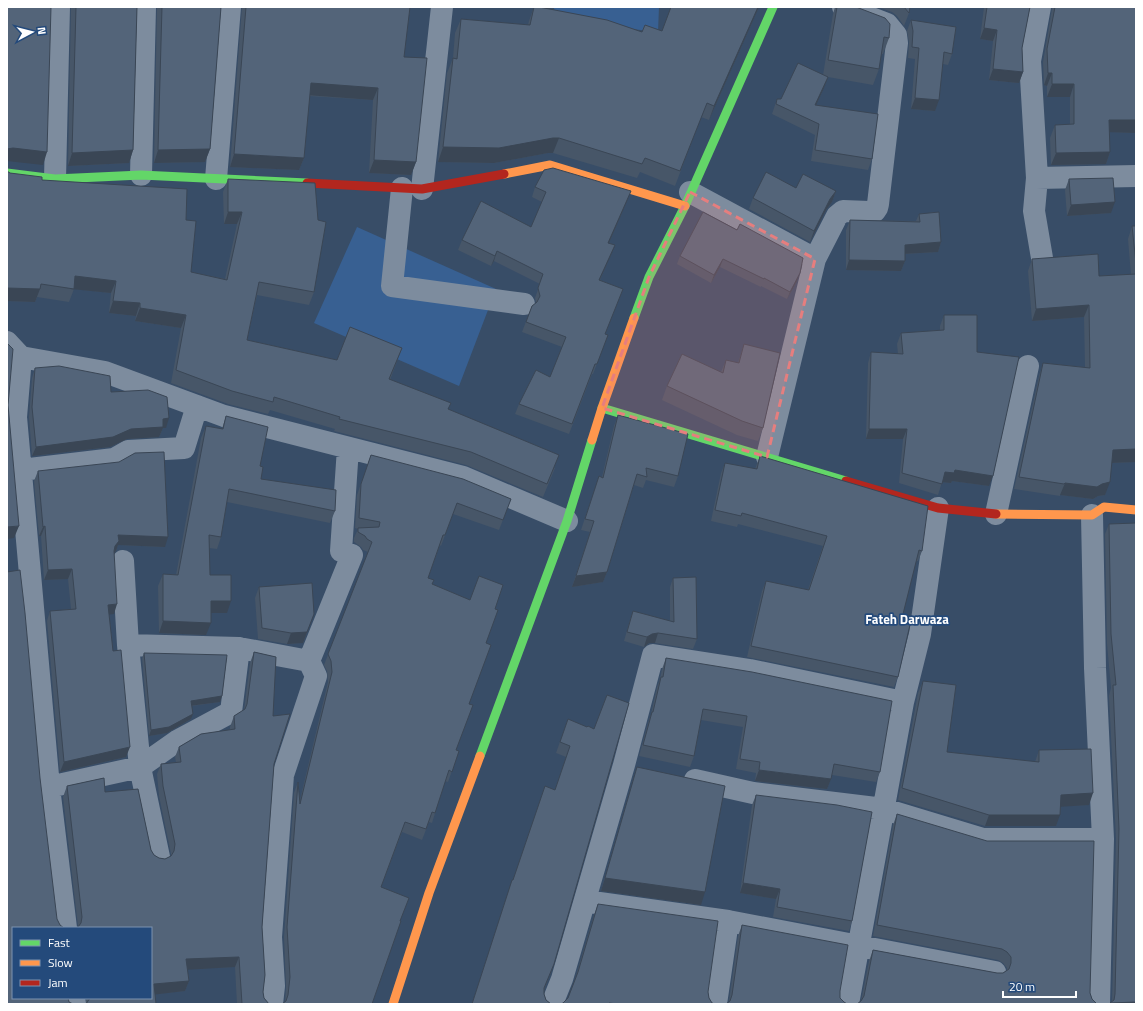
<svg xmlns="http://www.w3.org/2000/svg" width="1143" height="1011" viewBox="0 0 1143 1011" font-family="'Titillium Web',sans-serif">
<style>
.green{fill:#386092}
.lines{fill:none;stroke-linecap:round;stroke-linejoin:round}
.street{stroke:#7d8c9e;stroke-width:22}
.fast{stroke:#63d668;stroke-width:9}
.slow{stroke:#ff974d;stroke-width:9}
.jam{stroke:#b3261e;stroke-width:9}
.wall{fill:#475668}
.shaded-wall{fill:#3a4655}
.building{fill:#536479;stroke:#3a4655}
.marked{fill:#e67e7e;fill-opacity:0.2;stroke:#e67e7e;stroke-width:3;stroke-dasharray:8 5;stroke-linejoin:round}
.labels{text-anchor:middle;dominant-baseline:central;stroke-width:3.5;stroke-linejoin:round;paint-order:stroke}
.neighbourhood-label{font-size:13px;font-weight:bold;fill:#fff;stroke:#244a7b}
</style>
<rect width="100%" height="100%" fill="#384d67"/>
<path class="green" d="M 554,7 L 659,7 L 658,32 L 555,20 Z
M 357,227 L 496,289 L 459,386 L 314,323 Z"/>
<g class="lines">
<path class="street" d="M 1040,7 L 1030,61 L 1037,178 L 1034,211 L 1042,258
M 141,175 L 145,7
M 1037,178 L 1136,176
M 55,179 L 59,7
M 216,179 L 230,7
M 402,188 L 392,286 L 524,304
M 422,189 L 442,7
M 690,192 L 815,259
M 7,342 L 21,357 L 16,417 L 49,787 L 66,928
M 21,357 L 105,372 L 224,416 L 463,477 L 567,521
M 767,457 L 815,259 L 837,216 L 843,211 L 869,212 L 875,211 L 877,208 L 878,204 L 897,43 L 896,35 L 887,24 L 843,7
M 21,470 L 114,459 L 128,451 L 184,448 L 197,406
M 996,514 L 1028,366
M 1092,515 L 1095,668 L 1103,839 L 1099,1004
M 123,561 L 128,645 L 239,648 L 309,661 L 352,555 L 341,551 L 348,448
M 128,645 L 140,767 L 177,741 L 231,712 L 239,648
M 695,780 L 753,793 L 884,809 L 983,839 L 1103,839
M 49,787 L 140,767 L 159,857
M 585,901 L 728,921 L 995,972
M 74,998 L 75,1004
M 272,1004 L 274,986 L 271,937 L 283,775 L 316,676 L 309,661
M 552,1004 L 562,979 L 624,765 L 653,655 L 750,670 L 903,702
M 716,1004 L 728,921
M 848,1004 L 903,702 L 920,634 L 938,508"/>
<path class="fast" d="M 7,173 L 55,179 L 141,175 L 307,183
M 634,318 L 649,277 L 685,206 L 773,7
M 602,408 L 846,481
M 480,756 L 567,521 L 592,440"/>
<path class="slow" d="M 504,174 L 550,165 L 685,206
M 592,440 L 602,408 L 634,318
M 996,514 L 1092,515 L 1104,507 L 1136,510
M 393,1004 L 429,893 L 480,756"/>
<path class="jam" d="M 307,183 L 422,189 L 504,174
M 846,481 L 938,508 L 996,514"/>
</g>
<path class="wall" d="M 71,7 L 137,7 L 133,150 L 129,163 L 68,166 Z
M 157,7 L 221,7 L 210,149 L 205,162 L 154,163 Z
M 242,7 L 410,7 L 404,57 L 416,162 L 411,175 L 369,173 L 373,100 L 309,96 L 304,158 L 299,170 L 230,167 Z
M 534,7 L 642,32 L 662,31 L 759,7 L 709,120 L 701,117 L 675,186 L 640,172 L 637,178 L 553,153 L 548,153 L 494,163 L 438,162 L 447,73 L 453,58 L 455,33 L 461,19 L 528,25 L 529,21 Z
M 835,7 L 856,7 L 889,38 L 883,54 L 881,54 L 879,69 L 873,85 L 828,77 L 824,88 L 816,105 L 872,159 L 868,170 L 811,161 L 815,135 L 772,114 L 777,99 L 781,99 L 823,75 L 833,14 Z
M 878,7 L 910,7 L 909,13 L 904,26 L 897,16 L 892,12 Z
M 984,7 L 1030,7 L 1022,48 L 1023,72 L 1019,83 L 989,80 L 993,41 L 980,39 Z
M 1052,7 L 1136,7 L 1136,133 L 1110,132 L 1110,152 L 1106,164 L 1051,165 L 1050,138 L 1055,125 L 1070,125 L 1070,97 L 1047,97 L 1047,86 L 1044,85 L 1043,62 L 1052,9 Z
M 911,20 L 952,54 L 948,65 L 943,64 L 935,111 L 911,109 L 915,59 L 908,58 L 909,42 L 907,31 Z
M 7,171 L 10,173 L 42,180 L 186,220 L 191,272 L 225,279 L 237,224 L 224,224 L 223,192 L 228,179 L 314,292 L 309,305 L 257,295 L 247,340 L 337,360 L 402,348 L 390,380 L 448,409 L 555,468 L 543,497 L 466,465 L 334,431 L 335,429 L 270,410 L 268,414 L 228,404 L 171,383 L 181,328 L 135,321 L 136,316 L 109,313 L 111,293 L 74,289 L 69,302 L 37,297 L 35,302 L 7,301 Z
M 1069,179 L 1111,213 L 1067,216 L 1065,190 Z
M 535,187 L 627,201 L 609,243 L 615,245 L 611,255 L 600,280 L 623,289 L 605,334 L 604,345 L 593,374 L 592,374 L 569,434 L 515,414 L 519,404 L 550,377 L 562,347 L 522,332 L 532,306 L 536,303 L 535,298 L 540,284 L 494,261 L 491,266 L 458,250 L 462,240 L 531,227 L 542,202 L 532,197 Z
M 796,188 L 836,191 L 832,202 L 826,210 L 810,242 L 749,209 L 753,198 Z
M 703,212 L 797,281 L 787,299 L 761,286 L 761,287 L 720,267 L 711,283 L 677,264 L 680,256 Z
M 919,214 L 941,242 L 938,252 L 905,254 L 905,261 L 901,271 L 846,270 L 846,230 L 850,220 L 916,221 Z
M 1132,226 L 1136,226 L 1136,462 L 1112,463 L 1105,495 L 1098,496 L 1093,499 L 1060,495 L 1060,496 L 1014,489 L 1039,376 L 1043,363 L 1085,367 L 1084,317 L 1032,321 L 1028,271 L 1032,259 L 1099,276 L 1131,275 L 1128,239 Z
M 944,315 L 977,352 L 989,486 L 952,481 L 951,483 L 942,482 L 938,495 L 899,483 L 903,439 L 866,439 L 868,363 L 871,352 L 898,354 L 897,344 L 901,333 L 940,330 L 940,326 Z
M 744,344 L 763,428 L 758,441 L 737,435 L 662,400 L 667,386 L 721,372 L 726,360 L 738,363 Z
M 35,368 L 111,392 L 166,428 L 163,428 L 159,437 L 127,439 L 110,447 L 32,456 L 29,417 L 32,378 Z
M 618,415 L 678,476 L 674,487 L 646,480 L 643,488 L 634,485 L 607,572 L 603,582 L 572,587 L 590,532 L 581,530 L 599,476 L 602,477 L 614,426 Z
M 226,416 L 260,466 L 261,479 L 335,511 L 330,523 L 227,502 L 221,537 L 217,549 L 209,548 L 210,575 L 227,613 L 211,613 L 206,635 L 159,633 L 158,586 L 163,574 L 176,575 L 201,438 L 206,426 L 222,429 Z
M 371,455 L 511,499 L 499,530 L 453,514 L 441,546 L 440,545 L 428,578 L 432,584 L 470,600 L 495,609 L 486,643 L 456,750 L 459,751 L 448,782 L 445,781 L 432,823 L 429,822 L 422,840 L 402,832 L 381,887 L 400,921 L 285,1002 L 286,987 L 284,937 L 294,793 L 298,782 L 300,800 L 328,682 L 327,671 L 324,665 L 368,552 L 363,550 L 361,547 L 354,542 L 354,538 L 358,529 L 355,528 L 357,495 Z
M 760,456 L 922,551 L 918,561 L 916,561 L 903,614 L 898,677 L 894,687 L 747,657 L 762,591 L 766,581 L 808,590 L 823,546 L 738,524 L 737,527 L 711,521 L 721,473 L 725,463 L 755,469 Z
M 38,471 L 165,547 L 118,545 L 116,551 L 114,553 L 114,614 L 109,614 L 113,651 L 126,757 L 60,772 L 47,621 L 50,611 L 71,609 L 68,579 L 44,580 L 41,536 L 39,536 L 34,481 Z
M 1109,524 L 1136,1004 L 1110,1004 L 1112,1002 L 1116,839 L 1109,696 L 1111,688 L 1107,644 L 1105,534 Z
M 673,578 L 697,639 L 693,649 L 655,643 L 649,643 L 644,647 L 624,641 L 630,620 L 633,611 L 670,621 L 670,587 Z
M 259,587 L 310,625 L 303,643 L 287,644 L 258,639 L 255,598 Z
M 254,652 L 276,657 L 273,716 L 290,714 L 274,764 L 262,927 L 265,975 L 263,992 L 264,998 L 269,1004 L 237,1004 L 235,967 L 187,969 L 189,981 L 185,991 L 155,994 L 156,1004 L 85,1004 L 86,1003 L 86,998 L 151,998 L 151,928 L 76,928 L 78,926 L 63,797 L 67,786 L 104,778 L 105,792 L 138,789 L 151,850 L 154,855 L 159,858 L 165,859 L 171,856 L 171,854 L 159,796 L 157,774 L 161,764 L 176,762 L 175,757 L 179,747 L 201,734 L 230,730 L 230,727 L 234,716 L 244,710 L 250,663 Z
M 144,653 L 220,702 L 192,706 L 191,719 L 167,733 L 149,736 L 142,658 Z
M 666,658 L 880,772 L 876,782 L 832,775 L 827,789 L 755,781 L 756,773 L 736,769 L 743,727 L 701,720 L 694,756 L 690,767 L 639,756 L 648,723 L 651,714 L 657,687 L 660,679 L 662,669 Z
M 923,681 L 947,752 L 1035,762 L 1039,750 L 1089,805 L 1061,806 L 1056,826 L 985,826 L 898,800 L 918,693 Z
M 568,719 L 587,727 L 554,964 L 544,990 L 544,994 L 546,1000 L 551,1004 L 472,1004 L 512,880 L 513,880 L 555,790 L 566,757 L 556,753 Z
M 637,767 L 701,905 L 601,891 L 633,780 Z
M 756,795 L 852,921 L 849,931 L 773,917 L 776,899 L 740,893 L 752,805 Z
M 897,814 L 1090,993 L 1092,999 L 861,1001 L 869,961 L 873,950 L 997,973 L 1003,973 L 1007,970 L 1007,968 L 1003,963 L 998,960 L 873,936 L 893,825 Z
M 598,904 L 708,992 L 709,998 L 712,1003 L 715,1004 L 561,1004 L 563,1003 L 568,998 L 575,979 L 594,915 Z
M 742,925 L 840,991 L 840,998 L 844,1002 L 729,1001 L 738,936 Z"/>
<path class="shaded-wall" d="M 758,7 L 759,7 L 709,120 L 714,106 Z
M 984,28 L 997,30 L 993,41 L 980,39 Z
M 993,69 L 1023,72 L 1019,83 L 989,80 Z
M 1048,73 L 1052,73 L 1047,86 L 1044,85 Z
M 828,77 L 824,88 L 811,116 L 815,105 Z
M 311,83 L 378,88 L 373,100 L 306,95 Z
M 1052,84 L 1074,84 L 1070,97 L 1047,97 Z
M 915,98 L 939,100 L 935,111 L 911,109 Z
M 1109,120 L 1136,120 L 1136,133 L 1105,132 Z
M 553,138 L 559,138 L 553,153 L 548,153 L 494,163 L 438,162 L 443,147 Z
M 13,148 L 47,152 L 43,165 L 7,161 L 7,149 Z
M 210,149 L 205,162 L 154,163 L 158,150 Z
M 133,150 L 129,163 L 68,166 L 72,153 Z
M 1110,152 L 1106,164 L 1051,165 L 1056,153 Z
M 234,154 L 304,158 L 299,170 L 230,167 Z
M 374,160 L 416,162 L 411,175 L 369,173 Z
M 631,191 L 627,201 L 605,252 L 608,243 Z
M 836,191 L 832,202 L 826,210 L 810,242 L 814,231 L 830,199 Z
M 1115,202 L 1111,213 L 1067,216 L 1071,205 Z
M 228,212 L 242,212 L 237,224 L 224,224 Z
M 941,242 L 938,252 L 902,254 L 905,245 Z
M 615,245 L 611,255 L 595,290 L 599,280 Z
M 497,251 L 494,261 L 491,266 Z
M 723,259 L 720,267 L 711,283 L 714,275 Z
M 849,260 L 905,261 L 901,271 L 846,270 Z
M 800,273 L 797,281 L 787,299 L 790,292 Z
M 75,276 L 116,281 L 111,293 L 71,289 Z
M 7,288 L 40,289 L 35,302 L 7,301 Z
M 113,301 L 140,303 L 136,316 L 109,313 Z
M 1089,305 L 1084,317 L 1032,321 L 1036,309 Z
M 140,308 L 186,315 L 181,328 L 135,321 Z
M 169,418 L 166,428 L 163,428 L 159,437 L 127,439 L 110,447 L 32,456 L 36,447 L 131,429 L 163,419 Z
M 869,429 L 907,429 L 903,439 L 866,439 Z
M 1136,449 L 1136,462 L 1109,463 L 1113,450 Z
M 955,470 L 993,476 L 989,486 L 952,481 L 951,483 L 941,482 L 945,472 Z
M 1110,482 L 1105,495 L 1098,496 L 1093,499 L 1060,495 L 1065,483 Z
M 19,526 L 14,538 L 7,539 L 7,527 Z
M 45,526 L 41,536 L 39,536 L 43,527 Z
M 118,535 L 168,537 L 165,547 L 118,545 L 116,551 L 112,556 Z
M 72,569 L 68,579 L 44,580 L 48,570 Z
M 607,572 L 603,582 L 572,587 L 576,576 Z
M 211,601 L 231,601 L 227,613 L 206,613 Z
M 117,604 L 114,614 L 105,615 L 108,605 Z
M 314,614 L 303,643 L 287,644 L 291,633 Z
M 163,621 L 211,623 L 206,635 L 159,633 Z
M 658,633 L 655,643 L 649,643 L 644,647 L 647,637 L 652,634 Z
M 222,696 L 220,702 L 189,706 L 191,701 Z
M 193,714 L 191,719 L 167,733 L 149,736 L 151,730 Z
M 130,747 L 126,757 L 60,772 L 64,762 Z
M 759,770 L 831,779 L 827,789 L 755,781 Z
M 1093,793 L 1089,805 L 1057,807 L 1061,795 Z
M 989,815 L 1060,815 L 1056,826 L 985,826 Z
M 605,878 L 705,892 L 701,905 L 601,891 Z
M 743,883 L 780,889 L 776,899 L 740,893 Z
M 239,957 L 235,967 L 183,970 L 186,959 Z
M 189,981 L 185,991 L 151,995 L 154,984 Z
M 1136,1002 L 1136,1004 L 1110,1004 L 1110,1003 Z"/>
<path class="building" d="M 7,7 L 51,7 L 47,152 L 13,148 L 7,149 Z
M 76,7 L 137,7 L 133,150 L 72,153 Z
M 162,7 L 221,7 L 210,149 L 158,150 Z
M 246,7 L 410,7 L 404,57 L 427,58 L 416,162 L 374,160 L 378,88 L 311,83 L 304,158 L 234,154 Z
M 534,7 L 539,7 L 607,20 L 642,32 L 645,25 L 662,31 L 671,7 L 758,7 L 714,106 L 707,103 L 680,171 L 645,158 L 642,164 L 559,138 L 553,138 L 499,148 L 443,147 L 453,58 L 457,59 L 461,19 L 530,25 Z
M 837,7 L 856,7 L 885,18 L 890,24 L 889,38 L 884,37 L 879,69 L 828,60 Z
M 904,7 L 910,7 L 909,13 Z
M 987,7 L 1030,7 L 1022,48 L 1023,72 L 993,69 L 997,30 L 984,28 Z
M 1055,7 L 1136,7 L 1136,120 L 1109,120 L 1110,152 L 1056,153 L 1055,125 L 1074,124 L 1074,84 L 1052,84 L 1052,73 L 1048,73 L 1047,49 Z
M 911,20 L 956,27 L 952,54 L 944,52 L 939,100 L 915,98 L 919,48 L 912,47 L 913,31 Z
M 798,63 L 828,77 L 815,105 L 878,114 L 872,159 L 815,150 L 819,124 L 776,104 L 777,99 L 781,99 Z
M 553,168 L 631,191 L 608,243 L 615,245 L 599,280 L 623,289 L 605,334 L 608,335 L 597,364 L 595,364 L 572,424 L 519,404 L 536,370 L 550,377 L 566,337 L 526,322 L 532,306 L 537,302 L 540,296 L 538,288 L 543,274 L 497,251 L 495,256 L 462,240 L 481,201 L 531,227 L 546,192 L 535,187 L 544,170 Z
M 7,171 L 10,173 L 42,177 L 42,180 L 187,189 L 186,220 L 196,221 L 191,272 L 227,280 L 242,212 L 228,212 L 228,179 L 315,183 L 318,220 L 326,222 L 314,292 L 259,282 L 247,340 L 337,360 L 350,327 L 402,348 L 389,379 L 451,403 L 448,409 L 559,455 L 547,484 L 471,452 L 339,419 L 340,417 L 274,397 L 273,402 L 232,391 L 176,370 L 186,315 L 140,308 L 140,303 L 113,301 L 116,281 L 75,276 L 74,289 L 41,284 L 40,289 L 7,288 Z
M 766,172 L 796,188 L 803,174 L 836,191 L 830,199 L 814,231 L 753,198 Z
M 1113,178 L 1115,202 L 1071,205 L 1069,179 Z
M 703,212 L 737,230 L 740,224 L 803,258 L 800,273 L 790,292 L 764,278 L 764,279 L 723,259 L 714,275 L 680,256 Z
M 939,212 L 941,242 L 905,245 L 905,261 L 849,260 L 850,220 L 920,222 L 919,214 Z
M 1132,226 L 1136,226 L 1136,263 Z
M 1098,254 L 1099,276 L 1136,274 L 1136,449 L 1113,450 L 1110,482 L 1102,484 L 1097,487 L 1065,483 L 1064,484 L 1019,477 L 1043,363 L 1090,368 L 1089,305 L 1036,309 L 1032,259 Z
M 944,315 L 977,315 L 977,352 L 1019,357 L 993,476 L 955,470 L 954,473 L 945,472 L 942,484 L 902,473 L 907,429 L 869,429 L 871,352 L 903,354 L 901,333 L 944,330 Z
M 7,343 L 13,349 L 8,405 L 19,526 L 7,527 Z
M 744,344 L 780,353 L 763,428 L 742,421 L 667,386 L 682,354 L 723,373 L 726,360 L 739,363 Z
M 59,366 L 105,375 L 110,376 L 111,392 L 148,390 L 167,397 L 169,418 L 163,419 L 163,427 L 131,429 L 113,437 L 36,447 L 32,407 L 35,368 Z
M 618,415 L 688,434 L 678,476 L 646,468 L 647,477 L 637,474 L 607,572 L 576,576 L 594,521 L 585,519 L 599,476 L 603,478 Z
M 226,416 L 268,427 L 260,466 L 263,467 L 261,479 L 336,490 L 335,511 L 229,489 L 221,537 L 209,535 L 210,575 L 231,575 L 231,601 L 211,601 L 211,623 L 163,621 L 163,574 L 178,575 L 206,426 L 223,429 Z
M 164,452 L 168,537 L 118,535 L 119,541 L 115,546 L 114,551 L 117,604 L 108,605 L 113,651 L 121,650 L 130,747 L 64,762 L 50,611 L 76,609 L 72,569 L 48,570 L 45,526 L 43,527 L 38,471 L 119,462 L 135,453 Z
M 371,455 L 463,479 L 511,499 L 503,520 L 457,503 L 445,535 L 443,535 L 428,578 L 434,580 L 432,584 L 470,600 L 479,576 L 503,585 L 495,609 L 498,610 L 486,643 L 491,645 L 469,704 L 473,705 L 456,750 L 459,751 L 452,772 L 449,770 L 435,813 L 432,812 L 426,829 L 405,822 L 381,887 L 409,898 L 400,921 L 401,921 L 372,1004 L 282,1004 L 286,1001 L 288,995 L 290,977 L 287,927 L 298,782 L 300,804 L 332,672 L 331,661 L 328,654 L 372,542 L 367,539 L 365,536 L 358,532 L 358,528 L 379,527 L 380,522 L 359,518 L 361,484 Z
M 760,456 L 928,506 L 922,551 L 919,550 L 903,614 L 912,616 L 898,677 L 751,646 L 766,581 L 809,590 L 827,536 L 742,513 L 741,516 L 715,510 L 725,463 L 757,469 Z
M 1136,523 L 1136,1002 L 1110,1003 L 1114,1000 L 1115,994 L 1119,829 L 1113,685 L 1116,685 L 1111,634 L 1109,524 Z
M 20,570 L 25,613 L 40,778 L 57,919 L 60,925 L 64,928 L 13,928 L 13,998 L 68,998 L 69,1002 L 73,1004 L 7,1004 L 7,572 Z
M 696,577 L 697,639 L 658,633 L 652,634 L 647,637 L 627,632 L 633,611 L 674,622 L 673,578 Z
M 312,583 L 314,614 L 307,632 L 291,633 L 262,628 L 259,587 Z
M 254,652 L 276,657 L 273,716 L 290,714 L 274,764 L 262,927 L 265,975 L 263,992 L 264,998 L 269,1004 L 238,1004 L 242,1004 L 239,957 L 186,959 L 189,981 L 154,984 L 156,1004 L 85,1004 L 86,1004 L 90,998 L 151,998 L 151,928 L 76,928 L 78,927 L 81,923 L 82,917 L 67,786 L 104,778 L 105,792 L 138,789 L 151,850 L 154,855 L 159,858 L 165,859 L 171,856 L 174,851 L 175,844 L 163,786 L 161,764 L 181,762 L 179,747 L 201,734 L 235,729 L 234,716 L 245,709 L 247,704 Z
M 144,653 L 227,655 L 222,696 L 191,701 L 193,714 L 169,727 L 151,730 Z
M 666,658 L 752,672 L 892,701 L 880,772 L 834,764 L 831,779 L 759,770 L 760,762 L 740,759 L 747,716 L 703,709 L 694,756 L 643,745 L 652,712 L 653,712 L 661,677 L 663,677 Z
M 923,681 L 956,685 L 947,752 L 1039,762 L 1039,750 L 1091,749 L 1093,793 L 1061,795 L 1060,815 L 989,815 L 902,788 Z
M 607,695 L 629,703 L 554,964 L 544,988 L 544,994 L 546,1000 L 551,1004 L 472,1004 L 512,880 L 513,880 L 545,786 L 555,790 L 570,746 L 560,742 L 568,719 L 587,727 L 588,726 L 594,729 Z
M 637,767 L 725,786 L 705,892 L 605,878 Z
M 756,795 L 837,805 L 872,812 L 852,921 L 777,907 L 780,889 L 743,883 Z
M 897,814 L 987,841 L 1094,841 L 1090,993 L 1092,999 L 1096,1003 L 1092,1004 L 857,1004 L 861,1001 L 864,996 L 873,950 L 997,973 L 1003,973 L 1009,969 L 1011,963 L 1011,957 L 1007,952 L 1002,949 L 877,925 Z
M 598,904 L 718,921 L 708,992 L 709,998 L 712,1003 L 715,1004 L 617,1004 L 609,1003 L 609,1004 L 561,1004 L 563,1003 L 568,998 L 578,972 Z
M 742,925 L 848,945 L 840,991 L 840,998 L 844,1002 L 847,1004 L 726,1004 L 730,1001 L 732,995 Z"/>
<path class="marked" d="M 690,192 L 815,259 L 767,457 L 602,408 L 649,277 Z"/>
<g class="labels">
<g class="neighbourhood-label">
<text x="907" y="619">Fateh Darwaza</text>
</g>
</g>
<rect width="1143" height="1011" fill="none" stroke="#ffffff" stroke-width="16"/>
<rect x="12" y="927" width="140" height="72" fill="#244a7b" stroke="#7c92b0"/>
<rect x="20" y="940" width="20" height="6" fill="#63d668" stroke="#7c92b0"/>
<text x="48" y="947" font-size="12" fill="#ffffff">Fast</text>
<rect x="20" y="960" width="20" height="6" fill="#ff974d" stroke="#7c92b0"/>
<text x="48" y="967" font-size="12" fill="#ffffff">Slow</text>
<rect x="20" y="980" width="20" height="6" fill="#b3261e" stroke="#7c92b0"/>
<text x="48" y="987" font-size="12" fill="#ffffff">Jam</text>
<g transform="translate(32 32) rotate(83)" stroke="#244a7b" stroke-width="3" paint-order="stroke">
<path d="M0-3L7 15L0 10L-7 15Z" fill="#ffffff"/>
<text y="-6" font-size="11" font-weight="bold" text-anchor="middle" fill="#ffffff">N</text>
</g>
<path d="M1003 991v6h73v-6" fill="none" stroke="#ffffff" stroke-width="2"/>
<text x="1009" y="991" font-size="12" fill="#ffffff" stroke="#244a7b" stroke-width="3" paint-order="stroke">20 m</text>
</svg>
